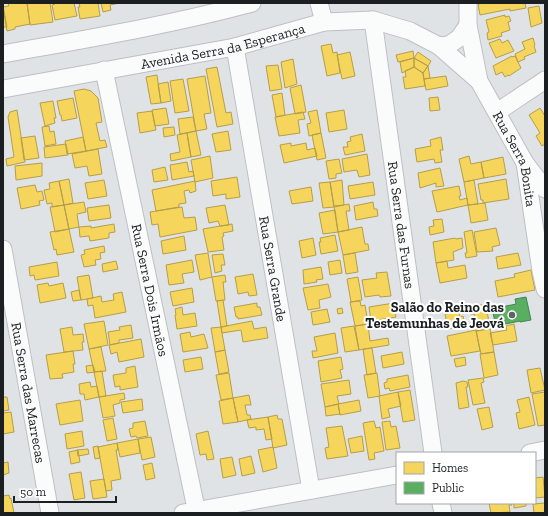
<svg xmlns="http://www.w3.org/2000/svg" width="548" height="516" viewBox="0 0 548 516" font-family="'Zilla Slab',serif">
<style>
.homes{fill:#f6d55c;stroke:#b59e4a}
.public{fill:#5aae61;stroke:#47834e}
.lines{fill:none;stroke-linecap:round;stroke-linejoin:round}
.minor-casing{stroke:#bdc0c3;stroke-width:19}
.minor{stroke:#fafbfb;stroke-width:17}
.poi-dot{fill:#616466;stroke:#fff;stroke-width:1.5}
.labels{text-anchor:middle;dominant-baseline:central;stroke-width:4;stroke-linejoin:round;paint-order:stroke}
.street-label{font-size:14px;fill:#1c1f21;stroke:#fff}
.poi-label{font-size:14px;font-weight:bold;fill:#1c1f21;stroke:#fff;text-anchor:end}
</style>
<rect width="100%" height="100%" fill="#e0e3e6"/>
<path class="homes" d="M 8,3 L 27,3 L 30,24 L 15,27 L 15,29 L 7,31 L 3,7 L 9,6 Z
M 27,3 L 50,3 L 53,22 L 30,25 Z
M 55,3 L 74,3 L 77,16 L 55,20 L 52,5 L 55,4 Z
M 79,3 L 98,3 L 100,16 L 80,19 L 78,7 L 80,7 Z
M 101,3 L 120,3 L 110,5 L 111,10 L 103,12 Z
M 484,3 L 525,3 L 526,8 L 510,11 L 510,9 L 480,15 L 478,4 Z
M 3,6 L 7,27 L 3,27 Z
M 539,6 L 542,23 L 531,27 L 528,8 Z
M 505,15 L 505,17 L 509,16 L 511,21 L 508,22 L 510,30 L 501,33 L 502,36 L 488,40 L 487,33 L 489,32 L 486,20 Z
M 533,38 L 535,45 L 534,46 L 536,52 L 524,57 L 525,59 L 518,62 L 515,54 L 525,49 L 522,42 Z
M 500,39 L 502,43 L 508,40 L 514,51 L 496,58 L 489,43 Z
M 331,44 L 333,53 L 337,52 L 340,73 L 327,76 L 321,46 Z
M 413,51 L 414,58 L 398,62 L 396,55 Z
M 350,52 L 355,76 L 342,79 L 337,55 Z
M 418,52 L 431,61 L 428,66 L 414,58 Z
M 512,56 L 512,57 L 515,56 L 521,68 L 509,76 L 508,75 L 505,77 L 502,72 L 496,75 L 493,66 Z
M 414,58 L 428,66 L 423,73 L 414,67 Z
M 414,58 L 414,67 L 402,73 L 400,62 Z
M 293,59 L 297,84 L 285,88 L 281,62 Z
M 278,65 L 282,89 L 270,91 L 266,66 Z
M 428,66 L 430,78 L 424,79 L 423,73 Z
M 217,67 L 226,113 L 231,112 L 233,124 L 217,127 L 206,69 Z
M 414,67 L 423,73 L 425,86 L 405,89 L 403,77 L 406,77 L 405,71 Z
M 157,75 L 161,103 L 151,104 L 146,77 Z
M 205,76 L 211,113 L 204,114 L 207,129 L 196,131 L 187,79 Z
M 446,76 L 448,86 L 426,90 L 424,79 Z
M 183,79 L 189,111 L 175,113 L 170,81 Z
M 168,82 L 171,101 L 161,103 L 158,84 Z
M 301,85 L 306,112 L 295,114 L 290,88 Z
M 84,89 L 91,91 L 98,98 L 102,122 L 96,123 L 100,141 L 105,140 L 107,147 L 86,151 L 74,91 Z
M 282,93 L 285,115 L 276,117 L 272,95 Z
M 438,97 L 440,110 L 430,111 L 429,98 Z
M 73,98 L 77,118 L 62,121 L 61,115 L 60,115 L 57,101 Z
M 53,101 L 56,118 L 54,118 L 55,123 L 45,126 L 40,103 Z
M 166,108 L 169,124 L 155,126 L 152,110 Z
M 540,108 L 545,116 L 545,144 L 542,146 L 536,136 L 540,133 L 529,115 Z
M 17,110 L 25,162 L 7,166 L 6,159 L 14,157 L 8,117 L 10,112 Z
M 317,110 L 321,133 L 309,136 L 307,124 L 311,123 L 308,112 Z
M 344,110 L 347,129 L 329,132 L 326,113 Z
M 152,111 L 156,130 L 140,133 L 137,113 Z
M 303,112 L 305,119 L 298,120 L 300,133 L 279,136 L 275,117 Z
M 193,117 L 196,131 L 180,134 L 178,119 Z
M 49,126 L 50,132 L 54,131 L 56,144 L 45,146 L 42,127 Z
M 174,127 L 175,135 L 164,137 L 163,128 Z
M 196,131 L 201,155 L 191,157 L 187,133 Z
M 228,131 L 231,150 L 216,152 L 212,134 Z
M 187,133 L 191,157 L 171,161 L 170,154 L 180,152 L 177,135 Z
M 321,133 L 326,158 L 317,160 L 312,135 Z
M 362,134 L 365,151 L 345,155 L 343,147 L 348,147 L 347,142 L 351,141 L 350,137 Z
M 35,136 L 39,158 L 24,160 L 21,138 Z
M 83,137 L 86,151 L 67,154 L 65,141 Z
M 441,137 L 443,150 L 440,150 L 442,162 L 435,163 L 434,159 L 417,162 L 415,149 L 431,146 L 430,140 Z
M 291,143 L 291,146 L 306,143 L 307,150 L 315,148 L 317,156 L 284,163 L 280,145 Z
M 66,144 L 68,155 L 45,158 L 44,147 Z
M 98,149 L 102,174 L 89,176 L 87,166 L 75,168 L 72,154 Z
M 367,154 L 370,175 L 359,177 L 357,170 L 344,172 L 342,159 Z
M 210,156 L 213,178 L 195,182 L 191,160 Z
M 469,156 L 471,164 L 481,162 L 484,178 L 464,182 L 459,159 Z
M 503,157 L 506,174 L 484,178 L 481,162 Z
M 339,159 L 342,173 L 336,174 L 336,178 L 329,179 L 326,161 Z
M 187,162 L 189,172 L 193,171 L 194,176 L 172,180 L 170,165 Z
M 42,163 L 42,176 L 16,180 L 15,166 Z
M 165,167 L 168,180 L 154,182 L 152,170 Z
M 440,168 L 444,186 L 436,187 L 436,183 L 420,188 L 418,173 Z
M 237,177 L 240,197 L 226,199 L 226,194 L 213,196 L 211,181 Z
M 69,179 L 73,203 L 64,205 L 59,181 Z
M 506,179 L 509,199 L 483,203 L 483,200 L 481,200 L 478,184 Z
M 104,180 L 107,196 L 88,199 L 85,183 Z
M 342,180 L 344,205 L 334,206 L 330,182 Z
M 474,180 L 478,204 L 468,205 L 464,182 Z
M 59,181 L 64,205 L 52,207 L 52,203 L 47,204 L 44,190 L 50,189 L 49,183 Z
M 195,181 L 196,191 L 190,193 L 189,190 L 184,191 L 186,203 L 179,204 L 179,207 L 156,211 L 152,190 Z
M 330,182 L 334,207 L 323,208 L 319,183 Z
M 373,182 L 375,195 L 350,199 L 348,186 Z
M 35,185 L 37,192 L 42,191 L 44,200 L 39,201 L 40,205 L 21,209 L 17,188 Z
M 459,186 L 461,196 L 459,196 L 460,200 L 467,198 L 468,205 L 437,212 L 432,191 Z
M 311,187 L 313,201 L 292,204 L 289,191 Z
M 84,202 L 86,212 L 77,214 L 79,227 L 69,229 L 64,205 Z
M 373,202 L 374,209 L 377,209 L 378,216 L 356,220 L 354,206 Z
M 485,203 L 488,220 L 471,223 L 468,205 Z
M 349,204 L 350,211 L 346,211 L 349,230 L 338,232 L 334,207 Z
M 64,205 L 69,229 L 55,232 L 50,207 Z
M 109,205 L 111,218 L 89,221 L 87,208 Z
M 225,205 L 229,225 L 220,226 L 218,221 L 209,223 L 206,208 Z
M 182,207 L 184,218 L 195,217 L 197,230 L 160,237 L 158,224 L 152,225 L 150,212 Z
M 335,210 L 338,232 L 323,234 L 319,213 Z
M 442,219 L 444,232 L 430,235 L 429,227 L 434,226 L 433,220 Z
M 114,224 L 115,232 L 109,233 L 109,238 L 90,241 L 89,236 L 80,237 L 79,227 L 91,226 L 91,228 Z
M 232,224 L 233,231 L 223,233 L 224,236 L 222,237 L 224,250 L 208,252 L 203,229 Z
M 362,227 L 365,244 L 368,244 L 369,250 L 343,255 L 338,232 Z
M 496,228 L 500,245 L 492,247 L 493,251 L 477,252 L 474,232 Z
M 69,229 L 74,252 L 57,255 L 56,249 L 54,250 L 50,232 Z
M 472,230 L 477,256 L 466,258 L 465,253 L 467,253 L 464,232 Z
M 335,235 L 338,251 L 321,254 L 319,242 L 321,242 L 320,238 Z
M 184,236 L 186,250 L 163,254 L 161,241 Z
M 313,238 L 316,255 L 302,258 L 299,241 Z
M 455,238 L 456,239 L 462,238 L 463,248 L 453,252 L 454,260 L 436,263 L 433,242 Z
M 104,246 L 105,252 L 100,253 L 101,259 L 95,260 L 96,265 L 84,267 L 81,255 L 85,254 L 84,250 Z
M 208,253 L 212,277 L 200,280 L 195,255 Z
M 355,253 L 358,272 L 346,274 L 343,255 Z
M 518,253 L 521,265 L 498,269 L 496,257 Z
M 223,254 L 225,265 L 221,265 L 222,271 L 215,273 L 212,255 Z
M 192,260 L 194,272 L 182,274 L 184,283 L 169,285 L 166,265 Z
M 340,260 L 342,273 L 330,275 L 328,262 Z
M 116,261 L 118,269 L 103,272 L 102,264 Z
M 447,261 L 448,268 L 465,265 L 467,278 L 440,283 L 436,263 Z
M 57,262 L 59,276 L 35,280 L 34,275 L 30,276 L 29,267 Z
M 321,267 L 323,279 L 316,280 L 317,282 L 304,284 L 303,270 Z
M 531,270 L 535,290 L 498,297 L 495,281 L 515,277 L 514,274 Z
M 387,272 L 391,296 L 380,297 L 379,295 L 365,297 L 362,280 L 377,278 L 376,273 Z
M 253,274 L 257,295 L 249,296 L 248,292 L 238,294 L 235,277 Z
M 89,275 L 93,298 L 81,300 L 77,277 Z
M 225,275 L 226,282 L 223,282 L 225,300 L 216,301 L 212,277 Z
M 358,277 L 362,300 L 351,302 L 347,279 Z
M 48,283 L 49,286 L 63,283 L 66,298 L 40,303 L 37,285 Z
M 328,284 L 331,297 L 319,300 L 320,308 L 308,310 L 303,288 Z
M 192,288 L 194,302 L 173,306 L 170,292 Z
M 79,290 L 81,300 L 73,301 L 71,292 Z
M 122,292 L 126,312 L 95,318 L 93,305 L 88,306 L 87,299 L 101,296 L 102,302 L 114,300 L 113,294 Z
M 223,300 L 227,326 L 221,327 L 217,301 Z
M 360,301 L 361,306 L 365,305 L 368,324 L 355,326 L 350,302 Z
M 257,303 L 257,307 L 260,307 L 262,315 L 238,319 L 238,317 L 236,317 L 234,307 Z
M 394,303 L 396,317 L 371,321 L 369,307 Z
M 486,304 L 490,329 L 477,331 L 474,314 L 471,314 L 470,307 Z
M 182,307 L 183,315 L 195,313 L 197,326 L 177,329 L 175,315 L 176,315 L 175,309 Z
M 342,308 L 343,313 L 338,314 L 337,309 Z
M 327,309 L 330,322 L 313,325 L 311,312 Z
M 459,311 L 460,317 L 463,316 L 465,326 L 448,329 L 445,314 Z
M 104,321 L 108,345 L 89,349 L 84,324 Z
M 252,321 L 254,329 L 266,327 L 268,338 L 243,342 L 241,330 L 222,333 L 221,327 Z
M 368,324 L 370,341 L 388,338 L 389,345 L 359,350 L 355,326 Z
M 514,324 L 517,341 L 493,345 L 490,333 L 507,330 L 506,326 Z
M 131,325 L 133,338 L 119,340 L 119,343 L 110,345 L 108,332 L 120,330 L 119,327 Z
M 354,326 L 359,350 L 345,352 L 341,328 Z
M 72,327 L 73,335 L 83,334 L 84,342 L 82,342 L 83,350 L 64,352 L 60,329 Z
M 221,327 L 225,350 L 215,352 L 211,328 Z
M 490,328 L 494,352 L 481,354 L 476,331 Z
M 476,330 L 480,351 L 451,356 L 447,336 Z
M 190,332 L 191,337 L 204,334 L 208,348 L 183,352 L 180,334 Z
M 335,333 L 338,353 L 313,358 L 312,351 L 317,351 L 314,337 Z
M 141,339 L 144,357 L 119,362 L 117,352 L 111,354 L 109,345 Z
M 101,347 L 106,371 L 94,372 L 89,349 Z
M 372,348 L 376,373 L 367,375 L 363,349 Z
M 225,350 L 229,372 L 219,374 L 215,352 Z
M 73,351 L 75,364 L 73,364 L 74,372 L 62,374 L 63,378 L 50,379 L 46,355 Z
M 402,352 L 404,364 L 383,368 L 381,356 Z
M 494,352 L 498,375 L 484,378 L 480,354 Z
M 201,357 L 203,369 L 185,372 L 183,360 Z
M 341,357 L 343,369 L 340,370 L 342,378 L 321,382 L 318,361 Z
M 465,357 L 466,365 L 456,367 L 454,359 Z
M 93,365 L 95,372 L 87,373 L 86,366 Z
M 135,366 L 138,387 L 120,390 L 120,386 L 115,387 L 113,375 L 126,373 L 126,368 Z
M 540,368 L 545,390 L 531,393 L 527,370 Z
M 102,371 L 106,396 L 99,397 L 94,372 Z
M 229,373 L 233,398 L 221,400 L 216,375 Z
M 377,373 L 380,396 L 368,398 L 364,375 Z
M 408,375 L 410,387 L 390,391 L 389,388 L 385,389 L 384,383 L 387,382 L 387,379 Z
M 483,378 L 484,382 L 481,383 L 485,403 L 473,405 L 468,380 Z
M 349,380 L 351,394 L 337,396 L 339,404 L 325,407 L 321,384 Z
M 463,381 L 467,382 L 468,387 L 466,387 L 469,407 L 459,409 L 456,383 Z
M 90,382 L 91,387 L 97,386 L 99,397 L 85,400 L 84,394 L 80,394 L 79,384 Z
M 410,390 L 415,420 L 403,422 L 398,392 Z
M 398,392 L 401,406 L 388,409 L 390,417 L 382,419 L 379,396 Z
M 545,392 L 545,425 L 538,426 L 532,394 Z
M 124,393 L 125,399 L 120,400 L 120,403 L 113,405 L 115,416 L 103,418 L 99,397 Z
M 249,395 L 251,405 L 245,405 L 247,415 L 250,415 L 251,419 L 238,422 L 233,398 Z
M 3,397 L 7,397 L 9,410 L 3,411 Z
M 529,397 L 535,425 L 519,429 L 516,413 L 520,412 L 517,400 Z
M 233,398 L 238,422 L 223,424 L 219,401 Z
M 142,399 L 143,410 L 123,413 L 121,402 Z
M 80,400 L 83,421 L 60,425 L 56,404 Z
M 359,400 L 361,411 L 340,415 L 338,404 Z
M 338,404 L 340,414 L 326,416 L 325,407 Z
M 489,407 L 493,427 L 482,430 L 477,409 Z
M 11,412 L 14,432 L 3,434 L 3,413 Z
M 277,415 L 278,419 L 282,419 L 287,445 L 273,448 L 268,417 Z
M 268,417 L 272,439 L 266,440 L 264,429 L 256,430 L 256,427 L 249,428 L 247,420 Z
M 113,418 L 117,439 L 107,441 L 103,420 Z
M 145,421 L 148,436 L 137,438 L 136,436 L 131,437 L 129,429 L 133,428 L 133,423 Z
M 374,421 L 376,428 L 380,427 L 384,451 L 374,453 L 375,459 L 369,460 L 363,423 Z
M 390,421 L 391,427 L 396,426 L 400,448 L 386,450 L 382,422 Z
M 342,426 L 348,456 L 327,459 L 325,448 L 329,447 L 326,428 Z
M 82,431 L 84,446 L 67,449 L 65,434 Z
M 208,431 L 214,459 L 207,460 L 206,454 L 200,455 L 196,434 Z
M 362,436 L 364,451 L 351,453 L 348,439 Z
M 151,437 L 155,457 L 142,460 L 138,439 Z
M 138,439 L 140,453 L 120,457 L 117,443 Z
M 117,443 L 118,450 L 116,450 L 121,479 L 111,481 L 112,490 L 106,491 L 98,447 Z
M 98,446 L 100,458 L 95,459 L 93,447 Z
M 273,447 L 277,468 L 263,472 L 258,450 Z
M 88,449 L 89,454 L 78,456 L 77,450 Z
M 78,450 L 80,462 L 71,464 L 69,452 Z
M 251,456 L 255,473 L 242,476 L 239,459 Z
M 232,457 L 236,475 L 223,478 L 220,459 Z
M 8,462 L 9,473 L 3,475 L 3,463 Z
M 152,463 L 155,478 L 146,480 L 143,465 Z
M 81,472 L 85,498 L 74,500 L 69,474 Z
M 543,477 L 545,497 L 535,498 L 535,478 Z
M 104,479 L 107,497 L 93,499 L 90,481 Z
M 9,495 L 10,499 L 11,498 L 14,513 L 3,513 L 3,496 Z
M 489,503 L 511,503 L 512,505 L 509,505 L 510,512 L 491,513 Z
M 514,503 L 526,503 L 526,506 L 514,508 Z
M 545,503 L 545,513 L 534,513 L 533,504 Z"/>
<path class="public" d="M 526,297 L 531,320 L 520,322 L 520,321 L 496,326 L 492,309 L 516,304 L 515,299 Z"/>
<g class="lines">
<defs>
<g id="minor">
<path d="M 319,3 L 324,22"/>
<path id="s1" d="M 468,3 L 468,25 L 479,81 L 525,163 L 541,271 L 545,289"/>
<path id="s2" d="M 373,20 L 433,453"/>
<path d="M 439,46 L 479,81"/>
<path id="s3" d="M 235,47 L 311,490"/>
<path d="M 3,54 C 86,39 170,25 252,3"/>
<path id="s4" d="M 104,70 L 197,513"/>
<path id="s5" d="M 3,89 L 235,47 L 324,22 L 373,20 L 410,31 L 439,46 L 449,45 L 459,38 L 468,25"/>
<path d="M 497,112 L 545,80"/>
<path d="M 525,163 L 545,189"/>
<path id="s6" d="M 3,249 L 50,513"/>
<path d="M 530,453 L 545,450"/>
<path d="M 441,503 L 443,513"/>
<path d="M 183,513 L 397,475"/>
</g>
</defs>
<use href="#minor" class="minor-casing"/>
<use href="#minor" class="minor"/>
</g>
<circle class="poi-dot" cx="512" cy="315" r="4"/>
<g class="labels">
<g class="street-label">
<text stroke="none"><textPath href="#s5" startOffset="224">Avenida Serra da Esperança</textPath></text>
<text stroke="none"><textPath href="#s1" startOffset="166">Rua Serra Bonita</textPath></text>
<text stroke="none"><textPath href="#s2" startOffset="207">Rua Serra das Furnas</textPath></text>
<text stroke="none"><textPath href="#s3" startOffset="225">Rua Serra Grande</textPath></text>
<text stroke="none"><textPath href="#s4" startOffset="225">Rua Serra Dois Irmãos</textPath></text>
<text stroke="none"><textPath href="#s6" startOffset="146">Rua Serra das Marrecas</textPath></text>
</g>
<g class="poi-label">
<text x="504" y="307">Salão do Reino das<tspan x="504" dy="16">Testemunhas de Jeová</tspan></text>
</g>
</g>
<rect width="548" height="516" fill="none" stroke="#1c1f21" stroke-width="8"/>
<rect x="396" y="452" width="140" height="52" fill="#ffffff" stroke="#a4a5a6"/>
<rect x="404" y="462" width="20" height="12" fill="#f6d55c" stroke="#a4a5a6"/>
<text x="432" y="472" font-size="12" fill="#1c1f21">Homes</text>
<rect x="404" y="482" width="20" height="12" fill="#5aae61" stroke="#a4a5a6"/>
<text x="432" y="492" font-size="12" fill="#1c1f21">Public</text>
<path d="M14 496v6h102v-6" fill="none" stroke="#1c1f21" stroke-width="2"/>
<text x="20" y="496" font-size="12" fill="#1c1f21" stroke="#ffffff" stroke-width="3" paint-order="stroke">50 m</text>
</svg>
